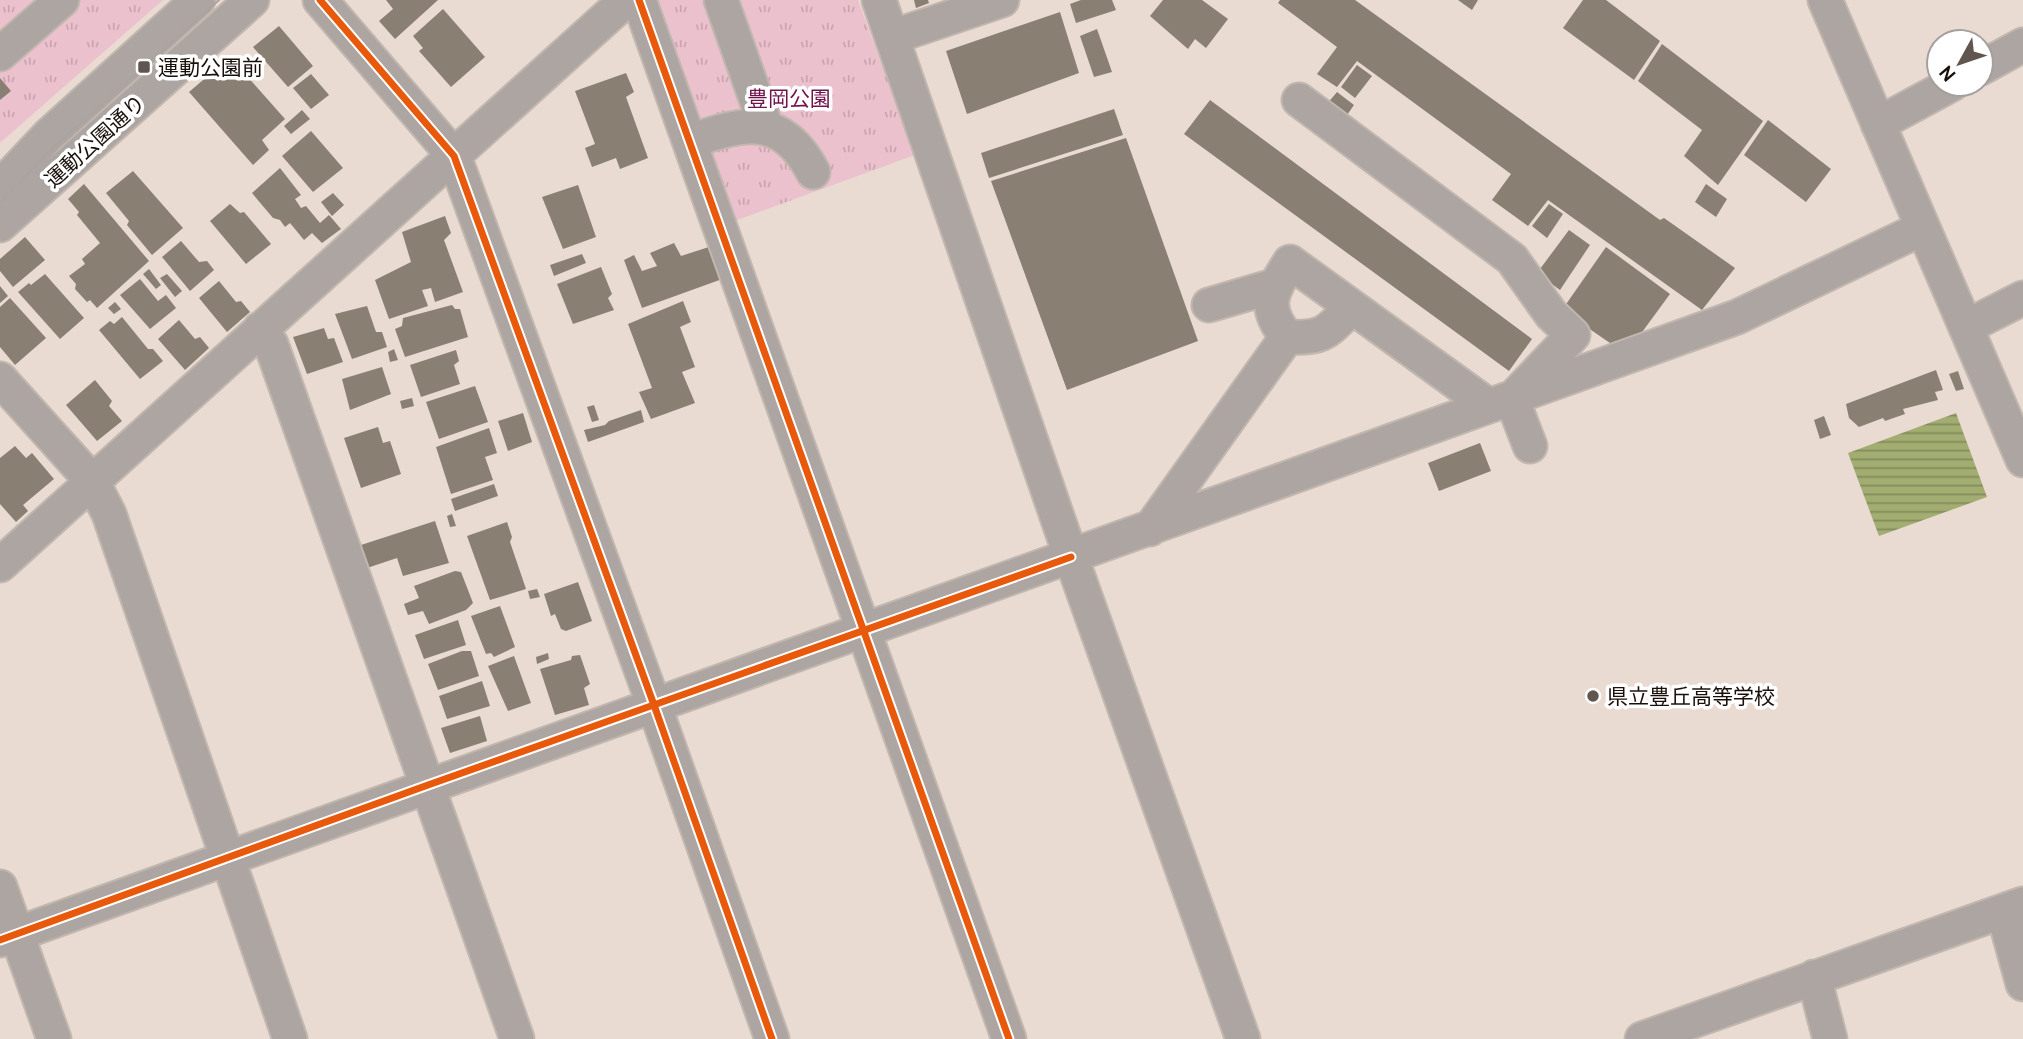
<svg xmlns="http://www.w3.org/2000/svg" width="2023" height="1039" viewBox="0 0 2023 1039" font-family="Cabin,'Noto Sans JP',sans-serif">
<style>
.park{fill:url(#park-tufts)}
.water{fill:url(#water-rules)}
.building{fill:#897f72}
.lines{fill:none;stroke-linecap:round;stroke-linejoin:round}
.minor-casing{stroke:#c2b7af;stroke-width:37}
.minor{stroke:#aca5a2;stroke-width:33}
.tram{stroke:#aca39e;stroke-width:2}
.cycleway-casing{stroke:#fff;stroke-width:11}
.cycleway{stroke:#e8590c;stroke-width:7}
.poi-dot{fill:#61564f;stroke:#fff;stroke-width:2.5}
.labels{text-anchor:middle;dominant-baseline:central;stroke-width:7;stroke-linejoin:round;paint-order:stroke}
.poi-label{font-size:21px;fill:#180f09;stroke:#fff;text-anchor:start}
.park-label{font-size:21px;fill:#72124c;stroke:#fff}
.street-label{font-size:21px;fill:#180f09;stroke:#fff}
</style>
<defs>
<pattern id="park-tufts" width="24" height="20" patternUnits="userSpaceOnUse" patternTransform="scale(1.75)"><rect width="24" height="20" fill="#ecc1ce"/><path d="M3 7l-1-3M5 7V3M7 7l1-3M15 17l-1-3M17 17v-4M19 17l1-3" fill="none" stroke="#caa5b0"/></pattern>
<pattern id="water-rules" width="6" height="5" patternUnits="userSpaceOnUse" patternTransform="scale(1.75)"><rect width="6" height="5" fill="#a2ad71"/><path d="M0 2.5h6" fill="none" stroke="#838b5b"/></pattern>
</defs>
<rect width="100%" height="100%" fill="#e9dbd2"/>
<path class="park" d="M 0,0 L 163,0 L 0,143 Z
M 648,0 L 858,0 L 915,155 L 732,222 Z"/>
<path class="water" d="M 1956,413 L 1987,497 L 1879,536 L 1848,453 Z"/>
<path class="building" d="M 386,0 L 438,0 L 395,39 L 379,21 L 393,9 Z
M 914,0 L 928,0 L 929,3 L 916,8 Z
M 1081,0 L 1112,0 L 1116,10 L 1076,23 L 1070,4 Z
M 1163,0 L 1202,0 L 1228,19 L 1206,48 L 1195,39 L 1188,49 L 1150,16 Z
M 1280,0 L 1355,0 L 1660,220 L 1664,218 L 1735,268 L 1702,310 L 1548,200 L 1528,226 L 1492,200 L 1511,174 L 1357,61 L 1337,87 L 1317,74 L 1337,47 L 1278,3 Z
M 1458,0 L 1478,0 L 1472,10 Z
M 1583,0 L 1606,0 L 1660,41 L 1634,80 L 1563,28 Z
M 443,9 L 485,57 L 451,87 L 419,51 L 423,48 L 413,36 Z
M 1060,12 L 1079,73 L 967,114 L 946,51 Z
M 279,26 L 313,66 L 288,87 L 253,47 Z
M 1097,29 L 1112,72 L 1094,77 L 1080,36 Z
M 1662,44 L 1763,121 L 1718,185 L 1684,156 L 1702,130 L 1638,81 Z
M 230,57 L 285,119 L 262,140 L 269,150 L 253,165 L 189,92 Z
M 1357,65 L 1372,76 L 1355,98 L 1341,87 Z
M 626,73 L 634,92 L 626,97 L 648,158 L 620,169 L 616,158 L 592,167 L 585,148 L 595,144 L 575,91 Z
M 311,74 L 329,95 L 311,109 L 293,88 Z
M 0,78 L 11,91 L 0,100 Z
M 1337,92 L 1354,105 L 1345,118 L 1327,104 Z
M 1210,100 L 1532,339 L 1509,371 L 1184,134 Z
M 1114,109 L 1123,135 L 989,178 L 981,153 Z
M 302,110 L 310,119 L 291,134 L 284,126 Z
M 1768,120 L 1831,169 L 1806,202 L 1744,155 Z
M 311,131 L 343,168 L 313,192 L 282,156 Z
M 1126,138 L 1198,341 L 1067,390 L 991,181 Z
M 280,168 L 301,195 L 295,199 L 301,208 L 306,206 L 320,223 L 329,215 L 341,229 L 322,243 L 312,233 L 304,240 L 290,223 L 285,227 L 280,220 L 273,218 L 252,193 Z
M 133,171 L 183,228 L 152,255 L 127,225 L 129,221 L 106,193 Z
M 84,184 L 149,261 L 97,308 L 90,300 L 87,302 L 75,289 L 76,284 L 69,276 L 85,264 L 82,259 L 100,243 L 77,215 L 79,212 L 68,199 Z
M 1706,184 L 1727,199 L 1716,217 L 1695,202 Z
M 578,185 L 596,237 L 563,249 L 542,197 Z
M 333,193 L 344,205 L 332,216 L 321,202 Z
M 230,204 L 240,213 L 244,212 L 271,244 L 246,264 L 210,221 Z
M 1549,204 L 1563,214 L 1547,238 L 1532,226 Z
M 445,216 L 451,233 L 444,240 L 463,292 L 435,302 L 431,288 L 422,290 L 428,306 L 389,319 L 375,280 L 411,262 L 402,232 Z
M 1569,230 L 1590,245 L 1560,290 L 1537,273 Z
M 25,237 L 45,260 L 13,287 L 0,271 L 0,259 Z
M 181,241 L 199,262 L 207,261 L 214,270 L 190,291 L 162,257 Z
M 674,243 L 681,256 L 712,246 L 725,278 L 642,308 L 624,260 L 634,255 L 642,271 L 657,266 L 650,253 Z
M 1606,247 L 1670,294 L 1626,354 L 1562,310 Z
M 582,254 L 586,263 L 554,276 L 550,265 Z
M 601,267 L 612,294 L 608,298 L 614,310 L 573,324 L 557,284 Z
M 149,269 L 161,285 L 156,289 L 143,274 Z
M 45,274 L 84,318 L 60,339 L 18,292 L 29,283 L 31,285 Z
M 167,274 L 182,291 L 175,297 L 160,278 Z
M 140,279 L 158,301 L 166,295 L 176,308 L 150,329 L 120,295 Z
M 219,281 L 236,302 L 241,301 L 250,312 L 227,332 L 199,298 Z
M 0,286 L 8,296 L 0,303 Z
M 10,298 L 46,338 L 15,365 L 0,347 L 0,307 Z
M 683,301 L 691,322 L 680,327 L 695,367 L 682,372 L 695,403 L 651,419 L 639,392 L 652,388 L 628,324 Z
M 115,302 L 121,309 L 114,314 L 108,308 Z
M 452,305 L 455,309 L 460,309 L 468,337 L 405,357 L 395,329 L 402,326 L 403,318 Z
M 367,306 L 376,332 L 382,332 L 387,347 L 352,359 L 335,314 Z
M 122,317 L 148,349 L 153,349 L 163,361 L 140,379 L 99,330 L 110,321 L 114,324 Z
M 179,320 L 195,339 L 200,337 L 209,348 L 185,370 L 158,339 Z
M 324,328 L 328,339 L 334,338 L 343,362 L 307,374 L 293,337 Z
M 394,349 L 398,360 L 390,362 L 388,352 Z
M 456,350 L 459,361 L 454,365 L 460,384 L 421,397 L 410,365 Z
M 382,367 L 391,394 L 350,410 L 342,379 Z
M 1936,370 L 1943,390 L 1935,392 L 1938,400 L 1903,409 L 1905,414 L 1885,421 L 1883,418 L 1859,427 L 1849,418 L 1846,404 Z
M 1958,371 L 1964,389 L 1956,391 L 1949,374 Z
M 95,380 L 112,401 L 109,406 L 122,421 L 97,441 L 66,405 Z
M 475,386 L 488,422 L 439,439 L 426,402 Z
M 412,398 L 414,406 L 402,409 L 400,401 Z
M 594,405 L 599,420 L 592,422 L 587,407 Z
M 641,410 L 644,422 L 588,442 L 584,430 L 605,425 L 609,421 Z
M 523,413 L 532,442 L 508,451 L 498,421 Z
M 1824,416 L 1831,435 L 1820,439 L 1814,420 Z
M 378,427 L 383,443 L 390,441 L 401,474 L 361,488 L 344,438 Z
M 489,428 L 497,453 L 485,457 L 493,480 L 451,494 L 436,447 Z
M 1480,443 L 1491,471 L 1439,491 L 1428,463 Z
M 15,446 L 26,458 L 32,453 L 54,479 L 23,505 L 28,511 L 16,522 L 0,504 L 0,458 Z
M 494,484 L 498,496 L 455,511 L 451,499 Z
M 452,514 L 456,526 L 450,527 L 447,516 Z
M 435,521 L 449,563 L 403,576 L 397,558 L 367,568 L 361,545 Z
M 507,522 L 512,537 L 510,542 L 526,589 L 490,600 L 467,536 Z
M 455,571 L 461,572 L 473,603 L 466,610 L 429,624 L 423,611 L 408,615 L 404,604 L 419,598 L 414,586 Z
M 578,582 L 592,621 L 566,631 L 561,629 L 555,614 L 551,616 L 544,594 Z
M 537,589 L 540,597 L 530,599 L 528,591 Z
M 500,606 L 515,647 L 494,657 L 491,653 L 486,654 L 471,616 Z
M 458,620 L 466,645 L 424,659 L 415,635 Z
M 462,651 L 471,651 L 479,676 L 438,690 L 428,664 Z
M 548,653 L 549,659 L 537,664 L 536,657 Z
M 580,655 L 590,684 L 584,688 L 589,705 L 555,715 L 540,669 L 571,660 L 572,656 Z
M 514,656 L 531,703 L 508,711 L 488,666 Z
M 482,681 L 490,706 L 447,719 L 439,696 Z
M 480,716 L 487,741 L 450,753 L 441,728 Z"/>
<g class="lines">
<defs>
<path id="minor" d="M 320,0 L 454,156 L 654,705 L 772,1039
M 639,0 L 1009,1039
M 721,0 L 766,127
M 879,0 L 1071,557 L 1243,1039
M 1825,0 L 2023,460
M 892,37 L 1002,0
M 0,54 L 62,0
M 1981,68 L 2023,45
M 1299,100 L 1512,259 L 1551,314 L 1573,335 L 1512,399 L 1530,446
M 1878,124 L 1952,84
M 690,142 C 743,121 783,114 813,172
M 0,187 L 49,135 L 198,0
M 0,225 L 252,0
M 1209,305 L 1277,285
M 1966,327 L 2023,298
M 260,329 L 271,344 L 517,1039
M 1287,337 C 1324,339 1327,332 1352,307
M 0,379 L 92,481 L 109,514 L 290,1039
M 1150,529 L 1287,337 C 1262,307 1271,292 1290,262 L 1489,406
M 0,565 L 626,0
M 0,887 L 54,1039
M 2003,911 L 2023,984
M 0,940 L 1737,317 L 1923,228
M 1814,977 L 1830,1039
M 1642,1039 L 2023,904"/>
</defs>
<use href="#minor" class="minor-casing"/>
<use href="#minor" class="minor"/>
<path class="tram" d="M 0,202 L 57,144 L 219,0"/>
<defs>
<path id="cycleway" d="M 320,0 L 454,156 L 654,705 L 772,1039
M 639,0 L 1009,1039
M 0,940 L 428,785 L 1071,557"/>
</defs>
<use href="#cycleway" class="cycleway-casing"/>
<use href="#cycleway" class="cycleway"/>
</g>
<g class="poi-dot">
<rect x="137" y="60" width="14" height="14" rx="3.5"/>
<circle cx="1593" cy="696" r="7"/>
</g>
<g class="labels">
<g class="poi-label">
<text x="158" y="67">運動公園前</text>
<text x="1607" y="696">県立豊丘高等学校</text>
</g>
<g class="park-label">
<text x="789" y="98">豊岡公園</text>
</g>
<g class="street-label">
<text transform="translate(95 141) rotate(-42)">運動公園通り</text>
</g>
</g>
<g transform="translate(1960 63) rotate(230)"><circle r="33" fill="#ffffff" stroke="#a39f9d" stroke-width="2"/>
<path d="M0-5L12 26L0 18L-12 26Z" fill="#61564f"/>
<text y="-10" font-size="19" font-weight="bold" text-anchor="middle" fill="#180f09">N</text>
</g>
</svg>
